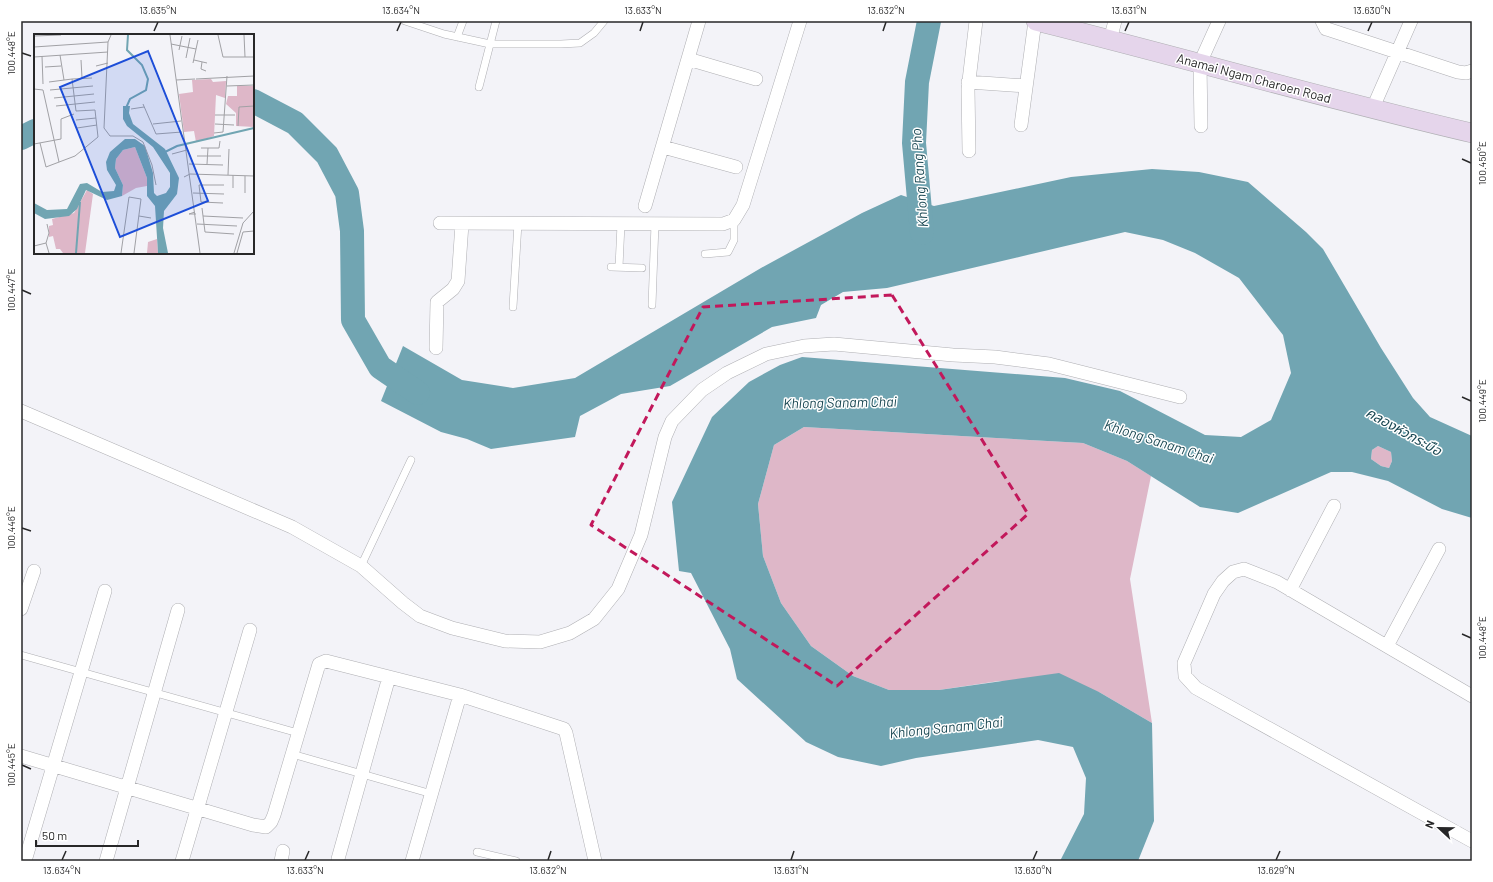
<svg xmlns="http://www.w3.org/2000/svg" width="1493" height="882" viewBox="0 0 1493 882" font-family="Barlow,'Noto Sans Thai',sans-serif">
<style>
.green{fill:#deb7c8}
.water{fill:#71a5b2;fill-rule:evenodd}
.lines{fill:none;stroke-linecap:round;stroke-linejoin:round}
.river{stroke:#71a5b2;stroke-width:24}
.lane-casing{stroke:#afafb3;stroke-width:8}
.street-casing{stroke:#afafb3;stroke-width:14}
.secondary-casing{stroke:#afafb3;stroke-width:20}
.lane{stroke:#fff;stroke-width:7}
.street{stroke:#fff;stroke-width:13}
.secondary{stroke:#e5d5eb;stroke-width:19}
.marked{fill:none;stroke:#c2185b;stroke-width:3;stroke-dasharray:8 5;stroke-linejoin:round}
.ticks{fill:none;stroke:#272728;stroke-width:1.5}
.labels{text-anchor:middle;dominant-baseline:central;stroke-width:3;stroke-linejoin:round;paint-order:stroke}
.street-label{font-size:13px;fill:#272728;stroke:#fff}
.water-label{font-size:14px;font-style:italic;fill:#1a4853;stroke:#fff}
.inset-river{fill:none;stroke:#71a5b2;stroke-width:2}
.inset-road{fill:none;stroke:#a1a1a5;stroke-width:1}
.view{fill:#1d4ed8;fill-opacity:0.15;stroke:#1d4ed8;stroke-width:2}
.inset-edge{fill:none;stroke:#272728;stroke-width:2}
.neatline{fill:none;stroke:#272728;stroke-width:1.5}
.ticks-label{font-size:10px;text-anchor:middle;fill:#272728}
</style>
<rect width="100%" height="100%" fill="#f3f3f8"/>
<path class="green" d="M 804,427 L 1083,443 L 1127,461 L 1151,476 L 1130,579 L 1152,723 L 1099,692 L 999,681 L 939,690 L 889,690 L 853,676 L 811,646 L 781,603 L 763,556 L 758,504 L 774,445 Z
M 1378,446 L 1391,452 L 1392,461 L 1389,468 L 1381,466 L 1371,459 L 1372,450 Z"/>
<path class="water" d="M 1152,169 L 1199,172 L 1248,182 L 1306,232 L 1323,249 L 1381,348 L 1413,398 L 1430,417 L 1472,436 L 1472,518 L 1442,509 L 1388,481 L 1352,472 L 1331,472 L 1238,513 L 1200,507 L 1127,461 L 1083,443 L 804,427 L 774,445 L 758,504 L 763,556 L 781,603 L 811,646 L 853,676 L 889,690 L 939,690 L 1059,673 L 1099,692 L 1152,723 L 1154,821 L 1138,861 L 1060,861 L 1084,814 L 1086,778 L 1073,747 L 1038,740 L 916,758 L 881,766 L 838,757 L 806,742 L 737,679 L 730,649 L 691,573 L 679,571 L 672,502 L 712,417 L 749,382 L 780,365 L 802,357 L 1065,378 L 1120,391 L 1205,435 L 1241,437 L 1271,420 L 1291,373 L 1283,335 L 1239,278 L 1195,253 L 1163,240 L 1125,232 L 887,288 L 843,292 L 821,305 L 816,318 L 772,327 L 670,386 L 621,394 L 580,416 L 575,437 L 491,449 L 467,439 L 441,432 L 381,401 L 403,346 L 462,380 L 513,388 L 575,378 L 761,268 L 862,213 L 901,195 L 934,206 L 1071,177 ZM 1378,446 L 1391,452 L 1392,461 L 1389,468 L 1381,466 L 1371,459 L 1372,450 Z"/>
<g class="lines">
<path class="river" d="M 253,101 L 295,123 L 327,155 L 347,193 L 352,231 L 353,320 L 380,367 L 418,393
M 21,138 L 35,131
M 922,233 L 914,143 L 917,82 L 929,21"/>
<defs>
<path id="lane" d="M 405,21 L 444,34 L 490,44 L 561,44 L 580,43 L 594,33 L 604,21
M 457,37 L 463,21
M 479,87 L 496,21
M 705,254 L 728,252 L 734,240 L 734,220
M 611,267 L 642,268
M 619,267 L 621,224
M 652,305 L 655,224
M 513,307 L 518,223
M 361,566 L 411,460
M 21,655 L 298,733
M 292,754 L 432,794
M 477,852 L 516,861"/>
<path id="street" d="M 1322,21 L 1326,29 L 1330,30 L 1458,72 L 1466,73 L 1472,71
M 1110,40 L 1115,21
M 688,59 L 756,79
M 968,82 L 1026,86
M 1372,110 L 1411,21
M 1021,125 L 1035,21
M 1201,126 L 1200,63 L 1219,21
M 663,147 L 736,167
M 969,151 L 968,89 L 976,21
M 645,206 L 699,21
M 440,223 L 723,224 L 734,220 L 743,205 L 800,21
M 436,348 L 437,302 L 453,289 L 458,281 L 462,224
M 21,411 L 292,527 L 361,566 L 403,603 L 420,616 L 452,628 L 505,641 L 540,642 L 570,633 L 594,619 L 618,589 L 641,535 L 665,437 L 672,421 L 702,390 L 727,373 L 766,354 L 804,346 L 834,344 L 953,355 L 995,357 L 1049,364 L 1180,397
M 1290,590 L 1334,506
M 21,609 L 34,571
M 1387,646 L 1439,549
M 1472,696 L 1277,582 L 1244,569 L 1233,572 L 1223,581 L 1214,594 L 1184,663 L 1185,676 L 1196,688 L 1472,841
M 21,756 L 253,825 L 266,827 L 271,822 L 274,815 L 319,664 L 326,661 L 460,695 L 564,729 L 566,733 L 595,861
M 338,859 L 389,677
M 25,861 L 105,591
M 106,861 L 178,610
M 182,861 L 250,630
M 281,861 L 283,851
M 412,861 L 460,695"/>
<path id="secondary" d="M 1036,21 C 1181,57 1326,99 1472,133"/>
</defs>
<use href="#lane" class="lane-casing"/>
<use href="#street" class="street-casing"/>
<use href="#secondary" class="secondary-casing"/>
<use href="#lane" class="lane"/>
<use href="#street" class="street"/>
<use href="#secondary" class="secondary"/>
</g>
<path class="marked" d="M 892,295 L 1028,514 L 837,686 L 591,525 L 703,307 Z"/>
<path class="ticks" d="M 154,31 L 158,22M 397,31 L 401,22M 640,31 L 643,22M 883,31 L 886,22M 1125,31 L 1129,22M 1368,31 L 1372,22M 22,53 L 31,56M 1462,159 L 1471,163M 22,290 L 31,294M 1462,397 L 1471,401M 22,528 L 31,531M 1462,634 L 1471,638M 22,765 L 31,769M 62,860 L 66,851M 305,860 L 309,851M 548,860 L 551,851M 791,860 L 794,851M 1033,860 L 1037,851M 1276,860 L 1280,851"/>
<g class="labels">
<g class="street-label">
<text transform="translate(1254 78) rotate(15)">Anamai Ngam Charoen Road</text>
</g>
<g class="water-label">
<text transform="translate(919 178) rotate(-94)">Khlong Rang Pho</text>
<text transform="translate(840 402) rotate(-1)">Khlong Sanam Chai</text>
<text transform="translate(1404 431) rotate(29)">คลองหัวกระบือ</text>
<text transform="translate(1159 441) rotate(18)">Khlong Sanam Chai</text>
<text transform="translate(946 727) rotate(-6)">Khlong Sanam Chai</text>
</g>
</g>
<g transform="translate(34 34)">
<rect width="220" height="220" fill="#f3f3f8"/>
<path d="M 177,45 L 179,48 L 192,47 L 191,64 L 182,61 L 180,102 L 162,108 L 160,97 L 150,98 L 145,60 L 159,58 L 158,46 ZM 203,52 L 220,52 L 220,93 L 202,92 L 202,79 L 192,70 L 194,62 L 203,62 ZM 101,113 L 113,144 L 113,152 L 102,154 L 88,162 L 89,151 L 81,134 L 82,125 L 89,116 ZM 53,156 L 59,160 L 51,219 L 29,219 L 26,215 L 22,215 L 19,202 L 15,203 L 15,192 L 19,191 L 18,185 L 40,179 ZM 123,205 L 124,219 L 113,219 L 114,208 Z" fill="#deb7c8"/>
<path d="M 89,72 L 96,72 L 95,79 L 99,90 L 131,115 L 145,144 L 143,160 L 130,177 L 129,194 L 134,219 L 124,219 L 121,172 L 113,162 L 113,144 L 101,113 L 89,116 L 82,125 L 81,134 L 89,151 L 88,162 L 73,166 L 52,156 L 43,175 L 35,182 L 11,185 L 0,179 L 0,169 L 13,176 L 33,175 L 46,150 L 53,149 L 68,158 L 80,157 L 82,151 L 73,136 L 72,128 L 76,118 L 91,105 L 101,105 L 111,112 L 119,139 L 120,159 L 123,162 L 132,159 L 136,153 L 136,139 L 119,113 L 93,92 L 89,85 Z" fill="#71a5b2"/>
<path class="inset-river" d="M 92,74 L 96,65 L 112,56 L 114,45 L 108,31 L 93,16 L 94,1M 129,119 L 143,112 L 220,94M 42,219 L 46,168"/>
<path class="inset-road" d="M 77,1 L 74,8 L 70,94 L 76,102 L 99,102 L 109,108 L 118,131 L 122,151M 136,1 L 166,219M 184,1 L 189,23 L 220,23M 210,1 L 211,23M 0,2 L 27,1M 137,10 L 162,15M 0,13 L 74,8M 145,16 L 148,2M 26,21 L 30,46M 8,22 L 9,50M 0,23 L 74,18M 152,24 L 156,4M 47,26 L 48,44M 160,26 L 173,29M 168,28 L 167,35 L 172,37M 159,29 L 164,6M 62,32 L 74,29M 11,33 L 27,32M 38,45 L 58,44M 162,45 L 220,42M 142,46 L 161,45M 193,52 L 220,51M 0,55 L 9,56 L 25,128M 16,56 L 59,52M 20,64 L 60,60M 109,70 L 122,100 L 148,98M 22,72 L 61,68M 97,75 L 110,73M 181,81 L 201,81M 42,86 L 62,84M 119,90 L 147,87M 181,90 L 200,91M 204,92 L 205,73 L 220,72M 43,94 L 63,91M 180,99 L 189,98 L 193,42M 6,109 L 12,133 L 41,122 L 64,103 L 61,76 L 42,77 L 38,45 L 15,48M 0,110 L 27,105 L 27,85 L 40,80M 167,114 L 185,114 L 186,107M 138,120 L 153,116M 163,122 L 187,122M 155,130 L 189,131M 173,130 L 174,114M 194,141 L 195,115M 211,142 L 211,159M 150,143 L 156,140 L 220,142M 199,154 L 199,141M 159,159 L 190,160M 189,169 L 167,168 L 165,151 L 190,151M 168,174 L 171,198 L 200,200M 161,178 L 155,180 L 162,180M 105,182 L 117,184M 169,182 L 209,184M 13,190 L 15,199 L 12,209 L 15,219M 163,190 L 203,192M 0,212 L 12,209M 87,219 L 95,163 L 107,165 L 100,219M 200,219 L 209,189 L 220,177M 203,219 L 209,198 L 220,197"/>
<path class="view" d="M 114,17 L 174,167 L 86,203 L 26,53 Z"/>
<rect width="220" height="220" class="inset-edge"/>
</g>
<rect width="1493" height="882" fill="none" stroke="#ffffff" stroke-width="44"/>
<g transform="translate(1439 828) rotate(292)" stroke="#ffffff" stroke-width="3" paint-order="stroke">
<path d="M0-3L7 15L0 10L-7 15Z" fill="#272728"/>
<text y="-6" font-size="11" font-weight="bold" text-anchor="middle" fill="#272728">N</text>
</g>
<path d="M36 840v6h102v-6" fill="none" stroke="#272728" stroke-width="2"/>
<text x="42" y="840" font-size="12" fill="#272728" stroke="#ffffff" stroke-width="3" paint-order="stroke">50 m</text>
<rect x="22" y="22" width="1449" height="838" class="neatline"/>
<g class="ticks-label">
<text x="158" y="14">13.635°N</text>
<text x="401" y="14">13.634°N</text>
<text x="643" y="14">13.633°N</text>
<text x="886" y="14">13.632°N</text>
<text x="1129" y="14">13.631°N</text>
<text x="1372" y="14">13.630°N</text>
<text transform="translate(11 53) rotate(-90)" y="4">100.448°E</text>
<text transform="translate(1482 163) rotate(-90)" y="4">100.450°E</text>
<text transform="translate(11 290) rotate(-90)" y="4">100.447°E</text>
<text transform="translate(1482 401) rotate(-90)" y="4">100.449°E</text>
<text transform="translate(11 528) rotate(-90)" y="4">100.446°E</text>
<text transform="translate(1482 638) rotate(-90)" y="4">100.448°E</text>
<text transform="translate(11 765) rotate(-90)" y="4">100.445°E</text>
<text x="62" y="874">13.634°N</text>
<text x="305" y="874">13.633°N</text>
<text x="548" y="874">13.632°N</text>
<text x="791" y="874">13.631°N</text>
<text x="1033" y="874">13.630°N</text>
<text x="1276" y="874">13.629°N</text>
</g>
</svg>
